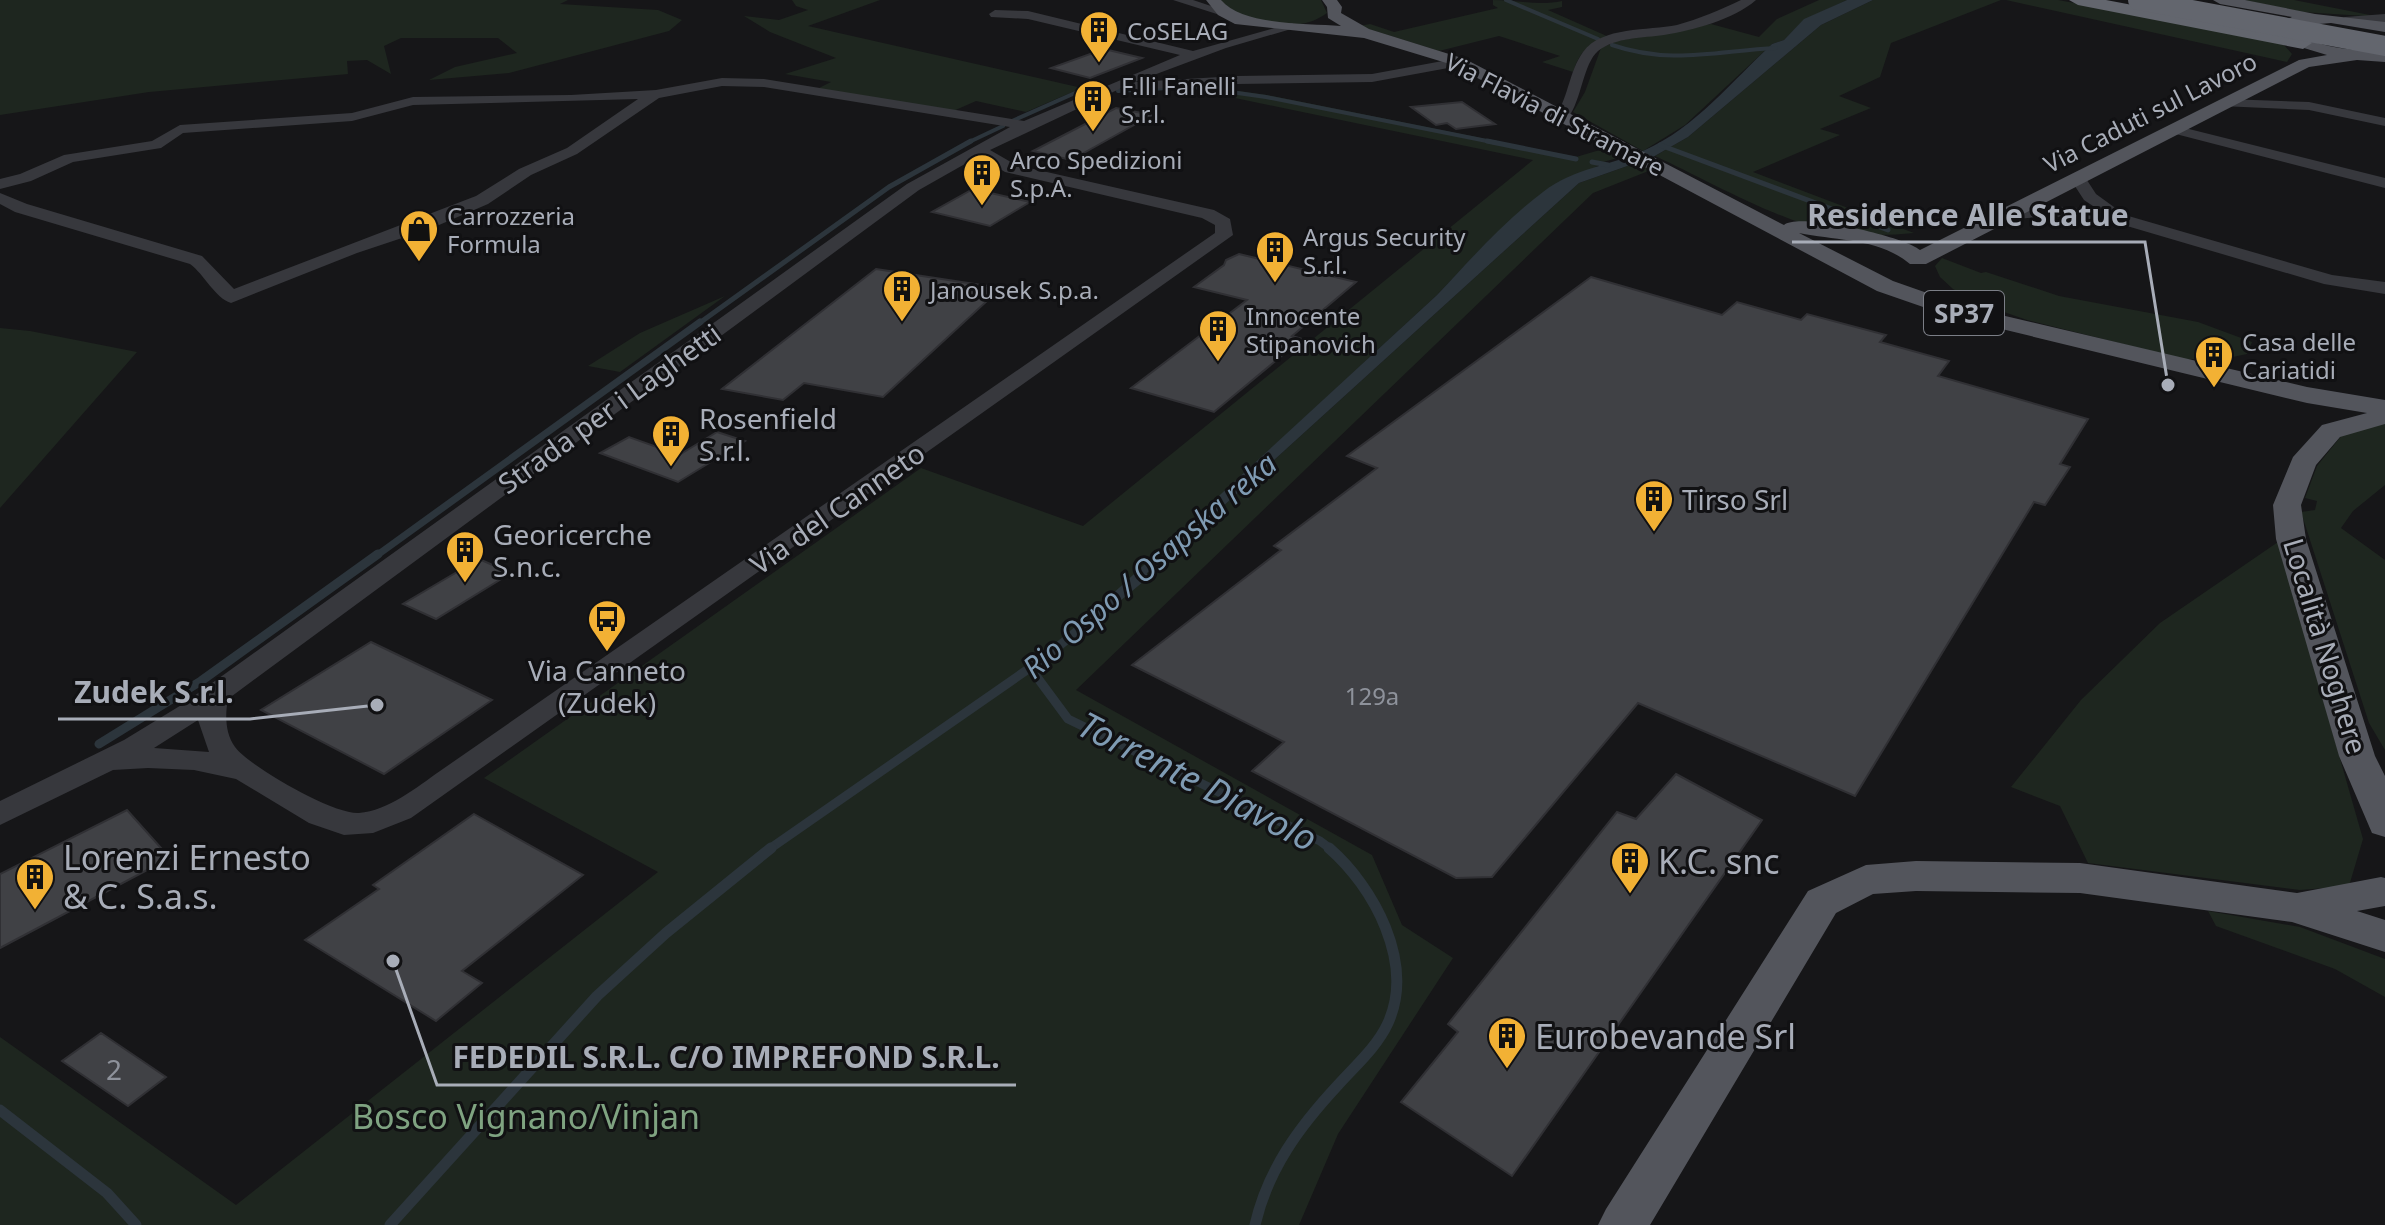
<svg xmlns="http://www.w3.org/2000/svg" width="2385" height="1225" viewBox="0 0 2385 1225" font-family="'Noto Sans',sans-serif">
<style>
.green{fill:#1e261f}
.water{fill:#2c353c}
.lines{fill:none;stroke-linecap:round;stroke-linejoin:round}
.stream-far4{stroke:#2c353c;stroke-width:4}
.stream-far3{stroke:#2c353c;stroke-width:5}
.stream-far2{stroke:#2c353c;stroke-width:7}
.stream-far1{stroke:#2c353c;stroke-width:9}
.stream{stroke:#2c353c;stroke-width:11}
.building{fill:#404145;stroke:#303034;stroke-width:2}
.minor{fill:#37383d;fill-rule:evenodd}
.major{fill:#53555c;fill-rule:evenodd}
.highway{fill:#63666e;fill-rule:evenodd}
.highway-bridge{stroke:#63666e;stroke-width:20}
.labels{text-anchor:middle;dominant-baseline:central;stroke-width:6;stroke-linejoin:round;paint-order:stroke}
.far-poi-label{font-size:24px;fill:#a8adb8;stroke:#111113;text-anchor:start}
.far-street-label{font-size:24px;fill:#a8adb8;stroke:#111113}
.number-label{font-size:24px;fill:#8e929b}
.shield{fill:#111113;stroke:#7b7e86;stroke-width:2}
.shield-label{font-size:26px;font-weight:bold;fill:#a8adb8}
.street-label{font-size:28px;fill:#a8adb8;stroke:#111113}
.poi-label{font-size:28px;fill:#a8adb8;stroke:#111113;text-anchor:start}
.near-number-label{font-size:28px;fill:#8e929b}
.water-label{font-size:30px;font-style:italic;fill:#7f9bb3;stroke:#111113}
.near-poi-label{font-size:34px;fill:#a8adb8;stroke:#111113;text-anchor:start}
.near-park-label{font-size:34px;fill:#7fa381;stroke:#111113}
.near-water-label{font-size:36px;font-style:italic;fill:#7f9bb3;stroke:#111113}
.leader{fill:none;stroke:#a8adb8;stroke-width:3}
.callout-dot{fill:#a8adb8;stroke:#111113;stroke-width:3}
.callout-label{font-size:30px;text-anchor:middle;font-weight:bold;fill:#a8adb8;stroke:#111113;stroke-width:6;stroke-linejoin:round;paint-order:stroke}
</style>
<rect width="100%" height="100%" fill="#161618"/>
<path class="green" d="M 0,0 L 568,0 L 560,4 L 658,10 L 682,20 L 669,31 L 509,73 L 429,80 L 455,67 L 517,53 L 498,38 L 401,38 L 384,46 L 391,74 L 367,60 L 347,61 L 348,74 L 149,92 L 0,115 Z
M 792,0 L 880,0 L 808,26 L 1091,90 L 1077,90 L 1026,112 L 976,101 L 951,112 L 815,90 L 831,82 L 785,74 L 836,58 L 770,32 L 744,16 L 779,20 L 808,10 L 796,6 Z
M 1221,0 L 1321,0 L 1327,13 C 1296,36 1257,21 1225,9 Z
M 1493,0 C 1517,0 1539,6 1562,1 L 1562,7 L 1548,10 L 1609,37 C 1588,44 1580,51 1573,72 L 1542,62 L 1560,56 L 1499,36 L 1439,51 L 1359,26 L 1370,24 L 1394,32 L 1498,8 L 1493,5 Z
M 1819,0 L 1847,0 L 1804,20 L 1784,40 L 1772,44 L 1685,125 L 1643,151 L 1573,112 L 1585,92 L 1601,48 L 1617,41 L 1711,24 L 1759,37 L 1777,19 Z
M 1873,0 L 2001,0 L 1891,43 L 1880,77 L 1839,96 L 1871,108 L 1820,129 L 1840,135 L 1753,172 L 1914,233 C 1884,236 1856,236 1827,230 C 1774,219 1705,179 1655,156 L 1688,137 L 1821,25 Z
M 2006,0 L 2058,0 L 2257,36 L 2284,45 L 2292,54 L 2287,62 Z
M 2244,0 L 2294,0 L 2380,17 L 2302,12 Z
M 1189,84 L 1267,95 L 1576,157 L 1610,147 L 1625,156 L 1603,162 L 1491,238 L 1437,295 L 1049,654 L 1175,550 L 1579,183 L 1636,163 L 1651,170 L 1593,193 L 1076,690 L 1372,855 L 1402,925 L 1453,958 L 1338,1134 L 1299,1225 L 0,1225 L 0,1037 L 236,1205 L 658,872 L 484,778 L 921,468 L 1083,526 L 1533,160 L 1192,89 Z
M 1942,258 L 1981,273 L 1986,272 L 2059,296 L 2198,322 L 2252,342 L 2247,354 L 2223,359 L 2183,359 L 2027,320 L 1981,304 L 1953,289 L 1940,277 L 1935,266 Z
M 725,296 L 620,372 L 588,366 L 640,333 Z
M 0,328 L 30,331 L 137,352 L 0,508 Z
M 2385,423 L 2385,485 L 2353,511 L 2341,528 L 2385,560 L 2385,750 L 2369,723 L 2301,512 L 2315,510 L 2317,501 L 2305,498 L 2317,466 L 2342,435 Z
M 2278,542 L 2363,839 L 2349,886 L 2300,890 L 2088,863 L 2060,806 L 2011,787 L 2081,700 L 2160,623 Z
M 2208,911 L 2300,927 L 2385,959 L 2385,997 L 2335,969 L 2216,926 Z"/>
<path class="water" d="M 1847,0 L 1873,0 L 1821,25 L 1688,137 L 1653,157 L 1579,183 L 1175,550 L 1031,669 L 1437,295 C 1470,260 1504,221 1543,192 C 1575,167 1611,166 1645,150 C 1695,128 1733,80 1772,44 L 1784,40 L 1804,19 Z"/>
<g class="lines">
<path class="stream-far4" d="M 1506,0 L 1598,39
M 1612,45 C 1671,65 1716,51 1776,48
M 1188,86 L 1266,97 L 1497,143
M 1118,91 L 1167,88
M 1012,121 L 1084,89
M 967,143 L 1003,126"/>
<path class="stream-far3" d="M 1487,141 L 1576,159
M 1660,145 L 1888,230
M 1592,162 L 1608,165
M 698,324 L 889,187 L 971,141"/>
<path class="stream-far2" d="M 376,556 L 700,322"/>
<path class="stream-far1" d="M 1031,669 L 1068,719 L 1320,841 L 1332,850
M 99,744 L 201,681 L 378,554
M 768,850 L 1047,656 L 1143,576"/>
<path class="stream" d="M 0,1110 L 107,1193 L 136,1225
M 390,1225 L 597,996 L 666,933 L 771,848
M 1255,1225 C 1268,1169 1299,1127 1338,1085 C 1355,1066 1377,1047 1388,1023 C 1415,963 1374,887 1329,848"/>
</g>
<path class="building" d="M 1104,49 L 1142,58 L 1090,78 L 1051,68 Z
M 1462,102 L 1495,124 L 1456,129 L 1447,123 L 1436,125 L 1411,107 Z
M 1116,108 L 1152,115 L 1071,160 L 1033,151 Z
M 973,189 L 1030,202 L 990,226 L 932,212 Z
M 1239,254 L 1356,282 L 1292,336 L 1302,339 L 1214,412 L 1131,388 L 1247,300 L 1194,287 L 1224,265 L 1226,260 Z
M 876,269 L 1001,288 L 883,397 L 804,383 L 783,400 L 722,389 Z
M 1591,277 L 1722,315 L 1737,302 L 1801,320 L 1807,314 L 1886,335 L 1880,342 L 1949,361 L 1938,376 L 2088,419 L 2060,464 L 2070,467 L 2045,505 L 2034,502 L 1855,796 L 1638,703 L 1492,877 L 1456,878 L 1252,771 L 1284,742 L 1132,665 L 1281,550 L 1274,546 L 1377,468 L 1347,456 Z
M 717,432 L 745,441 L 678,482 L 600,453 L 629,437 L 679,455 Z
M 479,559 L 511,573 L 436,619 L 403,604 Z
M 371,642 L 492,700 L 384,774 L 261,710 Z
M 1676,774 L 1762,820 L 1512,1176 L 1401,1102 L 1458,1032 L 1448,1024 L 1617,812 L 1636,819 Z
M 127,810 L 170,858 L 0,948 L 0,874 Z
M 474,814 L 583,875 L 462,971 L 482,983 L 436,1021 L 305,940 L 379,889 L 373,885 Z
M 101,1033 L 166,1077 L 128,1106 L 62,1061 Z"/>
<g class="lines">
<path class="minor" d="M 1173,0 L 1193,0 L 1229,12 L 1223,16 Z
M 1741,0 L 1756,0 C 1733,20 1693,30 1664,35 C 1643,38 1616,37 1598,51 C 1583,64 1582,99 1568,118 L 1563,119 L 1556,115 C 1569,96 1569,71 1583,52 C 1602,26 1648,31 1677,25 C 1699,19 1720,10 1741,0 Z
M 995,10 L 1028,11 L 1193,51 L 1292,23 L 1298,27 L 1226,48 L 1135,82 L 1237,76 L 1372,74 L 1459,58 L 1466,62 L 1459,66 L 1372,82 L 1237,84 L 1136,90 L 1131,89 L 1130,84 L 990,150 L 1016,165 L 1214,210 L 1230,219 L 1233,235 L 411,818 L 373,833 L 344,835 L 309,823 L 236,779 L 194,770 L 148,768 L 113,770 L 0,825 L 0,801 L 124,740 L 183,704 L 907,184 L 1010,127 L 764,87 L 722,86 L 659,98 L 577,154 L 531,175 L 488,204 L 432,228 L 357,253 L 231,303 C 215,298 204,274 190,264 L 15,212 L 0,204 L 0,193 L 27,204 L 202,256 L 234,289 L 476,196 L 519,169 L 567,148 L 638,99 L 413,105 L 352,121 L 183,133 L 161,148 L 73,162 L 31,181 L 0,189 L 0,179 L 20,174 L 64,155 L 152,141 L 180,125 L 352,113 L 413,97 L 571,95 L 656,90 L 722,78 L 764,79 L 1024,121 L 1180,55 L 1028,19 L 991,17 L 989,14 ZM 979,156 L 1005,172 L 1202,218 L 1215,225 L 1215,233 L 440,771 C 417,787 388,811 359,813 C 334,815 250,767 235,747 C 225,733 225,715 228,699 L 919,190 ZM 198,720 L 209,752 L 154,748 Z
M 2385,14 L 2385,22 L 2345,25 L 2339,21 L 2345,17 Z
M 2226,99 L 2309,102 L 2385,118 L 2385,126 L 2309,110 L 2221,106 L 2221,100 Z
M 2173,125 L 2385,178 L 2385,188 L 2168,132 L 2166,129 Z
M 2077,172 L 2083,174 L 2096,194 L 2125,215 L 2332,275 L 2385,282 L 2385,294 L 2324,284 L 2110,221 L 2051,216 L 2002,220 L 1994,215 C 2011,200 2075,208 2099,210 L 2084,200 L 2069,177 Z"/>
<path class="major" d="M 1206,0 L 1221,0 C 1243,26 1307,23 1341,26 L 1328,18 L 1327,7 L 1322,0 L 1337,0 L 1342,7 L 1341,13 L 1369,29 L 1465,59 L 1784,225 C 1798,212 1903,236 1920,250 L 2299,60 L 2327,55 L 2294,45 L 2276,31 L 2276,25 L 2292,17 L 2220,4 L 2213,0 L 2245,0 L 2315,14 L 2385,22 L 2385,32 L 2331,23 L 2295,26 L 2291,29 C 2315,49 2354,50 2385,52 L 2385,62 L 2357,60 L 2309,67 L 1926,264 L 1910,264 C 1879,238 1837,241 1799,233 L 1893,281 L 1967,307 L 2307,387 L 2385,400 L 2385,424 L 2340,437 L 2316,465 L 2301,505 L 2306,539 L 2375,756 L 2385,776 L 2385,837 L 2372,833 L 2339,756 L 2276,539 L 2273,505 L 2293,457 L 2322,425 L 2367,413 L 2307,403 L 1952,317 L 1877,291 L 1453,65 L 1364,38 L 1235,24 L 1218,15 Z
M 1916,861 L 2080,863 L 2297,893 L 2381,877 L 2385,878 L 2385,906 L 2357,911 L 2385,920 L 2385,952 L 2292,922 L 2080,893 L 1916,891 L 1873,894 L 1836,913 L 1650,1225 L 1598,1225 L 1606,1209 L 1808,891 L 1866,865 Z"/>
<path class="highway" d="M 2069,0 L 2106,0 L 2303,37 L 2312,43 L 2303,49 L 2078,5 Z"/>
<path class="highway-bridge" d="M 2138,0 L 2385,46"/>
</g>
<defs>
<symbol id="building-pin" viewBox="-11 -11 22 30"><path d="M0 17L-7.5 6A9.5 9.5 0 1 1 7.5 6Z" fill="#f2b134" stroke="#111113"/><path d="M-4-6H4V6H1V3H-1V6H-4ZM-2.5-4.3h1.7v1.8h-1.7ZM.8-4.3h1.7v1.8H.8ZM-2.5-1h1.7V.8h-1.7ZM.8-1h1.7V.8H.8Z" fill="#111"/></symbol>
<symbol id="shop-pin" viewBox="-11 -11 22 30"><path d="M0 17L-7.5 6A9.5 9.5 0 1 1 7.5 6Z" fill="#f2b134" stroke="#111113"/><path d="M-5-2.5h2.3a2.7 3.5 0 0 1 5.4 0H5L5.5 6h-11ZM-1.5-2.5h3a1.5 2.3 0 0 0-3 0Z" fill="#111"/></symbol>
<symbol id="bus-pin" viewBox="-11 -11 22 30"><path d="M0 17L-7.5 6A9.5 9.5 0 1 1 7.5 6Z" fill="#f2b134" stroke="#111113"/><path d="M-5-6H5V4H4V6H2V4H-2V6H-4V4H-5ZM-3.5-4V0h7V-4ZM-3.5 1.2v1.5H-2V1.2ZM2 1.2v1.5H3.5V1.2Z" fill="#111"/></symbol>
</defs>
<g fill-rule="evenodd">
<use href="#building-pin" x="1077" y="8" width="44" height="60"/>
<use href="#building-pin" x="1071" y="77" width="44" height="60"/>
<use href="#building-pin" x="960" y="151" width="44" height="60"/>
<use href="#shop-pin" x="397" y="207" width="44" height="60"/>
<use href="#building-pin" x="1253" y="228" width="44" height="60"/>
<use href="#building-pin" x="880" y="267" width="44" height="60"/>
<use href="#building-pin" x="1196" y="307" width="44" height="60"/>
<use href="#building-pin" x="2192" y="333" width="44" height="60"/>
<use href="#building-pin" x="649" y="412" width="44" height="60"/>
<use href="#building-pin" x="1632" y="477" width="44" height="60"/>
<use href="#building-pin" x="443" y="528" width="44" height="60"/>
<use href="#bus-pin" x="585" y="597" width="44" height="60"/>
<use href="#building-pin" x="1608" y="839" width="44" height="60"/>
<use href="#building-pin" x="13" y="855" width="44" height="60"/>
<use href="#building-pin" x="1485" y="1014" width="44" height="60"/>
</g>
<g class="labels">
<g class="far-poi-label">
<text x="1127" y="30">CoSELAG</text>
<text x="1121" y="85">F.lli Fanelli<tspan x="1121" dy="28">S.r.l.</tspan></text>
<text x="1010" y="159">Arco Spedizioni<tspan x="1010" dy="28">S.p.A.</tspan></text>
<text x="447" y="215">Carrozzeria<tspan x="447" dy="28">Formula</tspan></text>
<text x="1303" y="236">Argus Security<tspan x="1303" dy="28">S.r.l.</tspan></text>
<text x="930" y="289">Janousek S.p.a.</text>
<text x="1246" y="315">Innocente<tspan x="1246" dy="28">Stipanovich</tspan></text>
<text x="2242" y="341">Casa delle<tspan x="2242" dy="28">Cariatidi</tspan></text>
</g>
<g class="far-street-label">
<text transform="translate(2150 112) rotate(-27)">Via Caduti sul Lavoro</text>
<text transform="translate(1555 114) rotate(27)">Via Flavia di Stramare</text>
</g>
<g class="number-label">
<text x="1372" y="695">129a</text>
</g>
<rect class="shield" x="1924" y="291" width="80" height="44" rx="6"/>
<g class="shield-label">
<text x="1964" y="313">SP37</text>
</g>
<g class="street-label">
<text transform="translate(609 408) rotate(-36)">Strada per i Laghetti</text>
<text transform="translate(837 508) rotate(-35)">Via del Canneto</text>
<text transform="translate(2326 646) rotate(73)">Località Noghere</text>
</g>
<g class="poi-label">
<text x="699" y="418">Rosenfield<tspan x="699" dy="32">S.r.l.</tspan></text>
<text x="1682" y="499">Tirso Srl</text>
<text x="493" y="534">Georicerche<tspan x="493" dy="32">S.n.c.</tspan></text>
<text x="607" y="670" text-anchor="middle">Via Canneto<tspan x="607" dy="32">(Zudek)</tspan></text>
</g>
<g class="near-number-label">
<text x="114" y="1069">2</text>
</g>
<g class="water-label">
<text transform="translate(1149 565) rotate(-41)">Rio Ospo / Osapska reka</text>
</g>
<g class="near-poi-label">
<text x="63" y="857">Lorenzi Ernesto<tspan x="63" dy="39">&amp; C. S.a.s.</tspan></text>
<text x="1658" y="861">K.C. snc</text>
<text x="1535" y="1036">Eurobevande Srl</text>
</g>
<g class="near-park-label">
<text x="526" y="1116">Bosco Vignano/Vinjan</text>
</g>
<g class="near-water-label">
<text transform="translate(1198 781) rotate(27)">Torrente Diavolo</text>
</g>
</g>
<path class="leader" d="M2168 385L2145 242H1792M377 705L250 719H58M393 961L437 1085H1016"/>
<g class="callout-dot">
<circle cx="2168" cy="385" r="8"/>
<circle cx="377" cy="705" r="8"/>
<circle cx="393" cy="961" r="8"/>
</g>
<g class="callout-label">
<text x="1968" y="226">Residence Alle Statue</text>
<text x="154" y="703">Zudek S.r.l.</text>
<text x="726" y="1068">FEDEDIL S.R.L. C/O IMPREFOND S.R.L.</text>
</g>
</svg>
